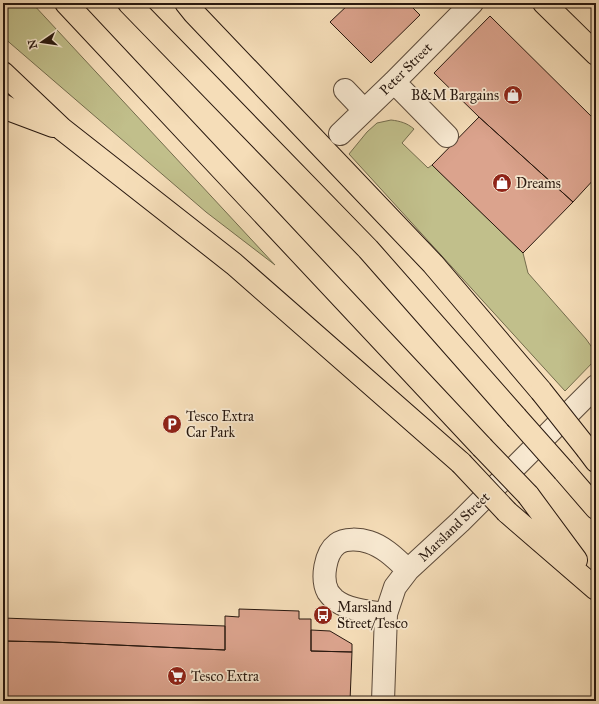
<svg xmlns="http://www.w3.org/2000/svg" width="599" height="704" viewBox="0 0 599 704" font-family="'IM FELL Great Primer',serif">
<style>
.green{fill:#c1bf8b;stroke:#746c4d}
.building{fill:#dba38d;stroke:#28180f}
.lines{fill:none;stroke-linecap:round;stroke-linejoin:round}
.minor-casing{stroke:#5b4939;stroke-width:24}
.major-casing{stroke:#28180f;stroke-width:24}
.highway-casing{stroke:#28180f;stroke-width:24}
.minor{stroke:#f8e9d1;stroke-width:22}
.major{stroke:#f5ddb8;stroke-width:22}
.highway{stroke:#f5ddb8;stroke-width:22}
.highway-bridge-casing{stroke:#28180f;stroke-width:24;stroke-linecap:butt}
.highway-bridge{stroke:#f5ddb8;stroke-width:22}
.labels{text-anchor:middle;dominant-baseline:central;stroke-width:3.5;stroke-linejoin:round;paint-order:stroke}
.street-label{font-size:14px;fill:#28180f;stroke:#f8e9d1}
.poi-label{font-size:14px;fill:#28180f;stroke:#f8e9d1;text-anchor:start}
</style>
<rect width="100%" height="100%" fill="#f5ddb8"/>
<filter id="stains"><feTurbulence type="fractalNoise" baseFrequency=".005" numOctaves="4"/><feColorMatrix values="0 0 0 0 .2 0 0 0 0 .09 0 0 0 0 .02 0 0 0 .5 -.17"/></filter>
<radialGradient id="worn" r=".72"><stop offset=".6" stop-color="#630" stop-opacity="0"/><stop offset="1" stop-color="#630" stop-opacity=".3"/></radialGradient>
<path class="green" d="M 24,3 L 32,3 L 275,265 L 206,212 L 3,37 L 3,7 Z
M 391,120 C 400,121 407,123 414,129 L 402,143 L 428,168 L 432,165 L 523,253 L 528,273 L 586,339 L 596,353 L 596,359 L 565,391 L 349,154 L 367,132 L 377,123 Z"/>
<path class="building" d="M 350,3 L 408,3 L 420,15 L 371,63 L 330,22 Z
M 490,16 L 596,121 L 596,177 L 573,202 L 479,117 L 434,73 Z
M 479,117 L 573,202 L 523,253 L 432,165 Z
M 239,609 L 299,611 L 299,619 L 311,619 L 311,651 L 352,652 L 350,701 L 3,701 L 3,641 L 52,642 L 225,650 L 225,616 L 239,617 Z
M 3,618 L 225,626 L 225,650 L 52,642 L 3,641 Z
M 311,630 L 330,631 L 352,644 L 352,652 L 311,651 Z"/>
<g class="lines">
<defs>
<path id="minor" d="M 394,82 L 447,136
M 345,90 L 364,110
M 340,134 L 394,82 L 472,3
M 386,614 C 371,612 346,610 334,599 C 333,598 330,595 328,592 C 321,579 325,553 337,544 C 345,538 360,539 369,542 C 385,547 397,560 408,570
M 383,701 L 386,614 L 395,587 L 408,570 L 460,522 L 596,386"/>
<path id="major" d="M 544,3 L 596,54"/>
<path id="highway" d="M 66,3 L 482,447
M 129,3 L 368,249 L 516,417
M 186,3 L 194,13 L 433,264 L 541,391
M 3,73 L 62,129 L 234,264 L 461,463
M 3,105 L 13,111 L 53,126
M 587,449 L 596,461
M 564,471 L 596,508
M 528,495 L 576,560
M 507,512 L 596,589"/>
</defs>
<use href="#minor" class="minor-casing"/>
<use href="#major" class="major-casing"/>
<use href="#highway" class="highway-casing"/>
<use href="#minor" class="minor"/>
<use href="#major" class="major"/>
<use href="#highway" class="highway"/>
<defs>
<path id="highway-bridge" d="M 541,391 L 587,449
M 516,417 L 564,471
M 482,447 L 528,495
M 461,463 L 507,512"/>
</defs>
<use href="#highway-bridge" class="highway-bridge-casing"/>
<use href="#highway-bridge" class="highway-bridge"/>
</g>
<defs>
<symbol id="shop-disc" viewBox="-11 -11 22 22"><circle r="9.5" fill="#8f2418" stroke="#f8e9d1"/><path d="M-5-2.5h2.3a2.7 3.5 0 0 1 5.4 0H5L5.5 6h-11ZM-1.5-2.5h3a1.5 2.3 0 0 0-3 0Z" fill="#fff"/></symbol>
<symbol id="parking-disc" viewBox="-11 -11 22 22"><circle r="9.5" fill="#8f2418" stroke="#f8e9d1"/><path d="M-3.5-5.5H1a3.5 3.5 0 0 1 0 7H-1V5.5H-3.5ZM-1-3.4V-.6H.8a1.4 1.4 0 0 0 0-2.8Z" fill="#fff"/></symbol>
<symbol id="bus-disc" viewBox="-11 -11 22 22"><circle r="9.5" fill="#8f2418" stroke="#f8e9d1"/><path d="M-5-6H5V4H4V6H2V4H-2V6H-4V4H-5ZM-3.5-4V0h7V-4ZM-3.5 1.2v1.5H-2V1.2ZM2 1.2v1.5H3.5V1.2Z" fill="#fff"/></symbol>
<symbol id="supermarket-disc" viewBox="-11 -11 22 22"><circle r="9.5" fill="#8f2418" stroke="#f8e9d1"/><path d="M-6-5.5h2.5l.6 2H6L4.5 2H-2.5L-4.4-4H-6ZM-1.5 3.2a1.3 1.3 0 1 0 .1 0ZM3 3.2a1.3 1.3 0 1 0 .1 0Z" fill="#fff"/></symbol>
</defs>
<g fill-rule="evenodd">
<use href="#shop-disc" x="502" y="84" width="22" height="22"/>
<use href="#shop-disc" x="491" y="172" width="22" height="22"/>
<use href="#parking-disc" x="161" y="413" width="22" height="22"/>
<use href="#bus-disc" x="312" y="604" width="22" height="22"/>
<use href="#supermarket-disc" x="166" y="665" width="22" height="22"/>
</g>
<g class="labels">
<g class="street-label">
<text transform="translate(406 69) rotate(-45)">Peter Street</text>
<text transform="translate(454 527) rotate(-44)">Marsland Street</text>
</g>
<g class="poi-label">
<text x="499" y="95" text-anchor="end">B&amp;M Bargains</text>
<text x="516" y="183">Dreams</text>
<text x="186" y="416">Tesco Extra<tspan x="186" dy="16">Car Park</tspan></text>
<text x="337" y="607">Marsland<tspan x="337" dy="16">Street/Tesco</tspan></text>
<text x="191" y="676">Tesco Extra</text>
</g>
</g>
<rect width="599" height="704" fill="none" stroke="#f5ddb8" stroke-width="16"/>
<rect x="4" y="4" width="591" height="696" fill="none" stroke="#28180f" stroke-width="2"/>
<rect x="8" y="8" width="583" height="688" fill="none" stroke="#28180f"/>
<g transform="translate(42 42) rotate(257)" stroke="#f8e9d1" stroke-width="3" paint-order="stroke">
<path d="M0-3L7 15L0 10L-7 15Z" fill="#28180f"/>
<text y="-6" font-size="11" font-weight="bold" text-anchor="middle" fill="#28180f">N</text>
</g>
<rect width="100%" height="100%" filter="url(#stains)"/>
<rect width="100%" height="100%" fill="url(#worn)"/>
</svg>
